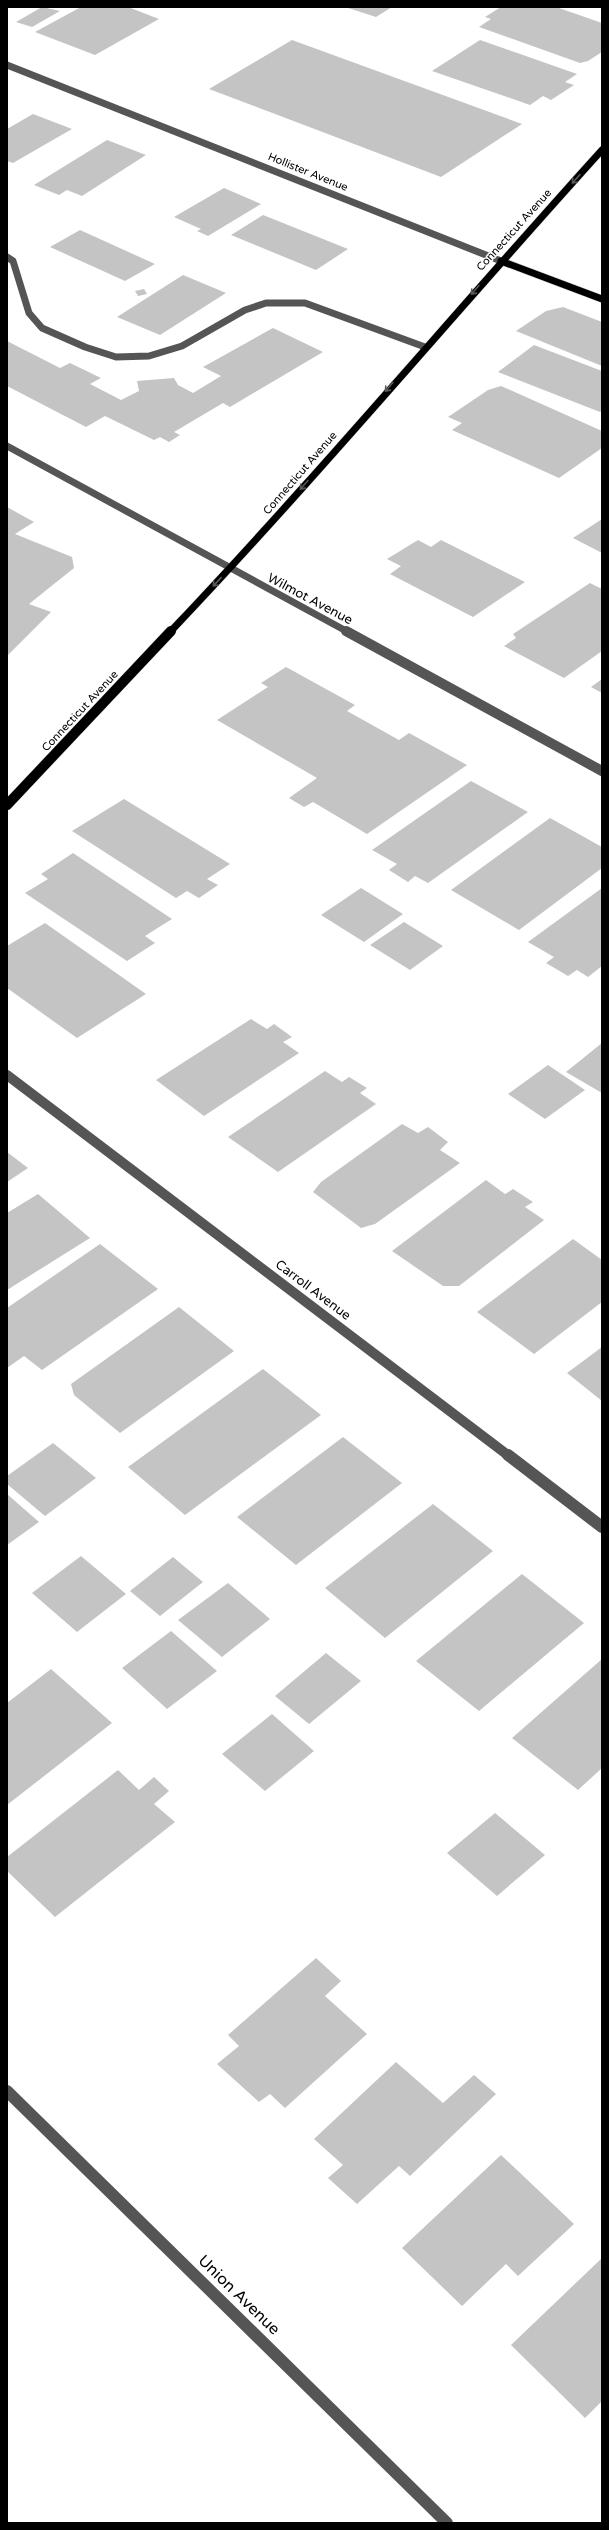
<svg xmlns="http://www.w3.org/2000/svg" width="609" height="2530" viewBox="0 0 609 2530" font-family="'Varela Round',sans-serif">
<style>
.building{fill:#c4c4c4}
.lines{fill:none;stroke-linecap:round;stroke-linejoin:round}
.major-far1-casing{stroke:#dbdbdb;stroke-width:8}
.major-casing{stroke:#dbdbdb;stroke-width:11}
.minor-far2{stroke:#555;stroke-width:7}
.minor-far1{stroke:#555;stroke-width:10}
.minor{stroke:#555;stroke-width:12}
.major-far1{stroke:#000;stroke-width:7}
.major{stroke:#000;stroke-width:10}
.oneway{stroke:#595959}
.labels{text-anchor:middle;dominant-baseline:central;stroke-width:3;stroke-linejoin:round;paint-order:stroke}
.far-street-label{font-size:11px;fill:#000;stroke:#fff}
.street-label{font-size:13px;fill:#000;stroke:#fff}
.near-street-label{font-size:16px;fill:#000;stroke:#fff}
</style>
<rect width="100%" height="100%" fill="#fff"/>
<path class="building" d="M 42,7 L 60,11 L 32,27 L 16,22 Z
M 81,7 L 128,7 L 159,19 L 95,55 L 35,32 Z
M 345,7 L 392,7 L 376,17 Z
M 501,7 L 556,7 L 602,23 L 602,52 L 588,61 L 580,63 L 479,27 L 491,19 L 485,17 Z
M 292,40 L 522,124 L 441,177 L 209,89 Z
M 480,40 L 577,74 L 565,82 L 574,85 L 551,100 L 543,96 L 530,105 L 432,71 Z
M 33,114 L 72,129 L 13,163 L 7,161 L 7,129 Z
M 107,140 L 146,155 L 82,196 L 67,190 L 59,195 L 34,185 Z
M 224,188 L 261,204 L 208,236 L 197,231 L 201,229 L 174,217 Z
M 263,215 L 348,249 L 316,270 L 231,235 Z
M 80,230 L 155,264 L 125,281 L 50,247 Z
M 183,275 L 226,293 L 160,335 L 117,317 Z
M 144,289 L 147,294 L 138,296 L 135,291 Z
M 563,307 L 602,322 L 602,366 L 516,331 L 546,311 Z
M 273,328 L 323,352 L 230,407 L 223,403 L 174,432 L 180,435 L 169,442 L 160,437 L 154,440 L 105,416 L 86,427 L 7,386 L 7,341 L 60,368 L 70,363 L 101,378 L 90,384 L 121,400 L 139,391 L 137,381 L 174,378 L 178,385 L 193,393 L 221,376 L 203,367 Z
M 534,345 L 602,371 L 602,410 L 600,412 L 498,372 Z
M 501,386 L 602,431 L 602,448 L 559,478 L 452,430 L 462,423 L 448,417 L 488,390 Z
M 7,507 L 34,522 L 15,534 L 72,557 L 74,568 L 29,604 L 51,612 L 7,656 Z
M 602,519 L 602,553 L 573,538 Z
M 418,540 L 431,547 L 441,540 L 525,582 L 473,617 L 390,574 L 401,566 L 387,559 Z
M 590,583 L 602,589 L 602,651 L 564,678 L 504,646 L 516,638 L 513,634 Z
M 286,667 L 355,705 L 347,711 L 399,740 L 409,733 L 467,765 L 367,834 L 313,802 L 304,807 L 289,798 L 317,778 L 217,720 L 268,687 L 261,683 Z
M 602,679 L 602,693 L 591,687 Z
M 471,781 L 528,812 L 428,883 L 415,876 L 408,882 L 389,870 L 397,864 L 372,850 Z
M 124,799 L 230,864 L 207,879 L 218,885 L 199,898 L 187,891 L 176,898 L 72,831 Z
M 550,818 L 602,847 L 602,868 L 519,930 L 451,890 Z
M 73,853 L 172,919 L 145,936 L 155,943 L 127,961 L 25,893 L 48,879 L 41,874 Z
M 361,888 L 403,914 L 364,942 L 321,915 Z
M 602,888 L 602,966 L 588,977 L 577,970 L 568,976 L 546,963 L 554,957 L 528,942 Z
M 404,922 L 443,946 L 410,970 L 370,945 Z
M 45,923 L 146,994 L 77,1038 L 7,988 L 7,946 Z
M 251,1019 L 267,1029 L 274,1024 L 292,1037 L 283,1042 L 299,1053 L 204,1116 L 156,1080 Z
M 602,1043 L 602,1093 L 566,1072 Z
M 548,1065 L 585,1090 L 545,1119 L 508,1094 Z
M 325,1071 L 342,1082 L 349,1077 L 367,1088 L 360,1093 L 376,1104 L 278,1172 L 228,1137 Z
M 402,1124 L 418,1133 L 428,1127 L 448,1142 L 440,1150 L 460,1163 L 375,1224 L 361,1228 L 313,1192 L 321,1182 Z
M 7,1152 L 28,1168 L 7,1182 Z
M 486,1180 L 505,1194 L 513,1189 L 533,1202 L 525,1207 L 544,1220 L 459,1286 L 443,1286 L 392,1251 Z
M 38,1194 L 90,1238 L 7,1290 L 7,1213 Z
M 573,1239 L 602,1260 L 602,1302 L 534,1354 L 477,1312 Z
M 100,1244 L 158,1289 L 42,1370 L 24,1356 L 7,1368 L 7,1308 Z
M 179,1307 L 234,1351 L 120,1433 L 74,1395 L 71,1384 Z
M 602,1347 L 602,1401 L 567,1373 Z
M 263,1369 L 321,1415 L 185,1515 L 128,1467 Z
M 343,1437 L 402,1483 L 296,1565 L 237,1517 Z
M 53,1443 L 96,1478 L 45,1516 L 7,1484 L 7,1476 Z
M 7,1494 L 39,1522 L 7,1545 Z
M 433,1504 L 493,1551 L 385,1638 L 325,1588 Z
M 81,1556 L 126,1594 L 77,1632 L 32,1593 Z
M 173,1557 L 203,1582 L 160,1616 L 130,1591 Z
M 522,1574 L 584,1623 L 479,1711 L 416,1661 Z
M 228,1583 L 270,1619 L 222,1657 L 178,1620 Z
M 171,1631 L 217,1671 L 167,1709 L 122,1668 Z
M 326,1653 L 361,1681 L 309,1724 L 275,1696 Z
M 602,1659 L 602,1768 L 578,1790 L 512,1738 Z
M 51,1669 L 112,1723 L 7,1805 L 7,1703 Z
M 272,1714 L 314,1751 L 265,1791 L 222,1754 Z
M 118,1770 L 139,1790 L 154,1777 L 169,1791 L 154,1804 L 175,1822 L 55,1917 L 7,1871 L 7,1857 Z
M 495,1813 L 545,1855 L 497,1896 L 447,1853 Z
M 316,1958 L 341,1981 L 325,1996 L 367,2034 L 285,2108 L 270,2094 L 259,2102 L 217,2064 L 239,2046 L 228,2035 Z
M 396,2062 L 443,2103 L 474,2075 L 496,2094 L 410,2176 L 399,2166 L 357,2204 L 328,2178 L 343,2165 L 314,2139 Z
M 501,2155 L 574,2224 L 518,2276 L 506,2264 L 462,2306 L 402,2248 Z
M 602,2258 L 602,2401 L 585,2418 L 511,2345 Z"/>
<g class="lines">
<defs>
<path id="major-far1" d="M 501,261 L 602,299
M 170,632 C 318,476 457,310 602,150"/>
<path id="major" d="M 7,805 L 171,631"/>
</defs>
<use href="#major-far1" class="major-far1-casing"/>
<use href="#major" class="major-casing"/>
<path class="minor-far2" d="M 7,65 L 501,261
M 7,257 L 13,261 L 29,313 L 42,328 L 85,347 L 116,357 L 149,356 L 182,346 L 245,310 L 266,303 L 305,303 L 425,347
M 7,446 L 348,632"/>
<path class="minor-far1" d="M 346,631 L 602,771
M 7,1075 L 509,1456"/>
<path class="minor" d="M 508,1455 L 602,1527
M 7,2091 L 447,2523"/>
<use href="#major-far1" class="major-far1"/>
<use href="#major" class="major"/>
</g>
<defs><path id="oneway-shaft" d="M-6 0H5M1.5-3L5.5 0L1.5 3" fill="none" stroke-width="1.6" stroke-linecap="round" stroke-linejoin="round"/></defs>
<g class="oneway">
<use href="#oneway-shaft" transform="translate(576 179) rotate(132)"/>
<use href="#oneway-shaft" transform="translate(475 290) rotate(131)"/>
<use href="#oneway-shaft" transform="translate(389 387) rotate(131)"/>
<use href="#oneway-shaft" transform="translate(304 485) rotate(131)"/>
<use href="#oneway-shaft" transform="translate(217 582) rotate(133)"/>
</g>
<g class="labels">
<g class="far-street-label">
<text transform="translate(308 172) rotate(22)">Hollister Avenue</text>
<text transform="translate(514 230) rotate(-48)">Connecticut Avenue</text>
<text transform="translate(300 473) rotate(-49)">Connecticut Avenue</text>
<text transform="translate(80 711) rotate(-47)">Connecticut Avenue</text>
</g>
<g class="street-label">
<text transform="translate(310 599) rotate(28)">Wilmot Avenue</text>
<text transform="translate(313 1290) rotate(37)">Carroll Avenue</text>
</g>
<g class="near-street-label">
<text transform="translate(239 2295) rotate(44)">Union Avenue</text>
</g>
</g>
<rect width="609" height="2530" fill="none" stroke="#000000" stroke-width="16"/>
</svg>
